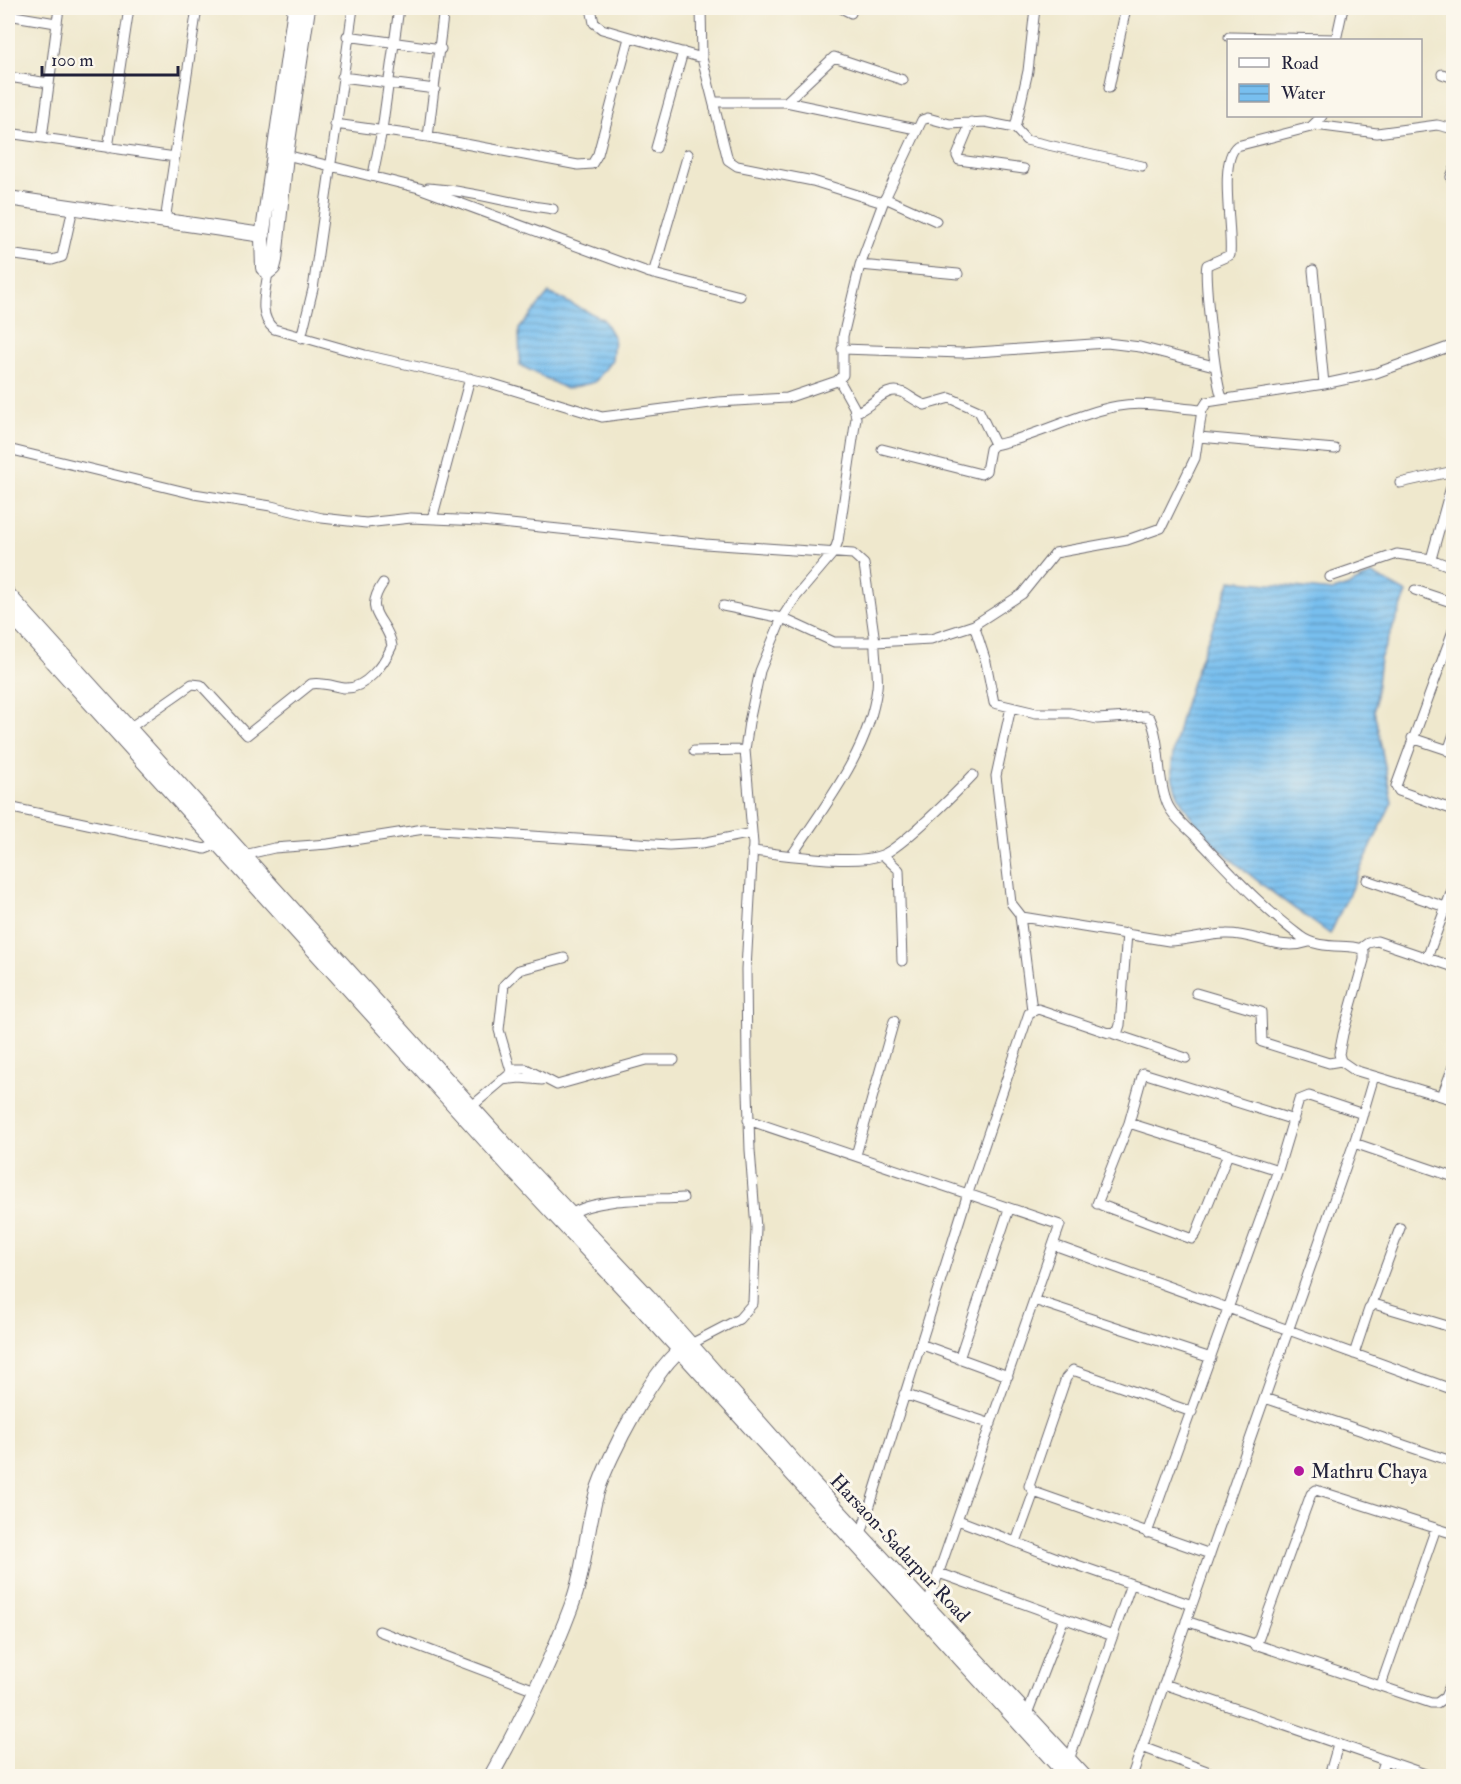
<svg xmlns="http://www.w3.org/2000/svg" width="1461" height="1784" viewBox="0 0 1461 1784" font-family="'IM FELL Double Pica',serif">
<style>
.water{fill:url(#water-rules);stroke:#4d7095;stroke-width:1.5}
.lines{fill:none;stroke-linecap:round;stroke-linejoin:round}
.street-casing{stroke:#6a676e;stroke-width:11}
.secondary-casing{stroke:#6a676e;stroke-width:16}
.street{stroke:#fff;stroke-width:9}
.secondary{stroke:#fff;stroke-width:14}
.poi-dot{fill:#b5179e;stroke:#fbf7ec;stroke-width:2}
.labels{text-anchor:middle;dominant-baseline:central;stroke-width:6;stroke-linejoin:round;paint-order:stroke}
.poi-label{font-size:20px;fill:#22223b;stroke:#fbf7ec;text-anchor:start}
.street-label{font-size:20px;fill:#22223b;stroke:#fbf7ec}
</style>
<defs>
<pattern id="water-rules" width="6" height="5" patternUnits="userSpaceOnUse" patternTransform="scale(1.5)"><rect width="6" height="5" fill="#78bfef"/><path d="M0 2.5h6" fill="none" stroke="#629bc3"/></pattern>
</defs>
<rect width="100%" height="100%" fill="#fbf7ec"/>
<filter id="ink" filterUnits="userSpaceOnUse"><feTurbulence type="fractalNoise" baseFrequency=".0167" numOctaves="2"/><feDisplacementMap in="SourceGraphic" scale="12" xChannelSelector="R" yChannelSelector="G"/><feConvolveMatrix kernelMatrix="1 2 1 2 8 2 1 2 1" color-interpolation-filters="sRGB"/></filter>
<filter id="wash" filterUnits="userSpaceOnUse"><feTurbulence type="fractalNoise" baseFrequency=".008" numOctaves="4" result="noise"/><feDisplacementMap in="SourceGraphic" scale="24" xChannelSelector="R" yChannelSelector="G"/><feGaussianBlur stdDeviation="1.35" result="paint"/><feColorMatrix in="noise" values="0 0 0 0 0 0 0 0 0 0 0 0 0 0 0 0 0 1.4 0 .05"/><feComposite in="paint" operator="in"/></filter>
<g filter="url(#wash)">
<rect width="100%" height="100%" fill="#efe8cd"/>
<path class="water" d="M 549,293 L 603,319 L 614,338 L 612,360 L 595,382 L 566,389 L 520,365 L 519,329 Z
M 1372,574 L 1407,593 L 1380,659 L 1374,710 L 1392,802 L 1330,934 C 1285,901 1185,837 1173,780 C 1164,740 1215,622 1231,580 L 1332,591 L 1348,586 Z"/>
</g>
<g filter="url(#ink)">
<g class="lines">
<defs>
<path id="street" d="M 591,8 L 594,23 L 602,29 L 702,58
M 701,8 L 702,58 L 728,160 L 737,166 L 813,181 L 883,203
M 841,8 L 851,13
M 8,15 L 56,23
M 347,36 L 441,49
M 1229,37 L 1336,39
M 1336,40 L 1343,8
M 1442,74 L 1454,78
M 8,77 L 49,83
M 342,77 L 435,89
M 1109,88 L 1126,8
M 715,102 L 786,102 L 916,129
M 786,102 L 834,57 L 903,80
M 971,122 L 957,156 L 959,160 L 1024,169
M 335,124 L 428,137 L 578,165 L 592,164 L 598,154 L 629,38
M 1315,125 L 1377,133 L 1437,125 L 1454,129
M 1015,128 L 1028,71 L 1035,8
M 8,133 L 175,157
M 428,137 L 444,8
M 42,138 L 59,8
M 108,148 L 129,8
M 656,148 L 683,52
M 286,155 L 419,188 L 650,273 L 740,296
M 1454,170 L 1451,177 L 1454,186
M 373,175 L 382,130 L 399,8
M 428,188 C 470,190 510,204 553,209
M 885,198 L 936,221
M 165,221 L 197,8
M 8,254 L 52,260 L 62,257 L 73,208
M 860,265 L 958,274
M 1313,270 L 1324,384
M 268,272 C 266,290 257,316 274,329 L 365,355 L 490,383 L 602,417 L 718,402 L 787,398 L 837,381 L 843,375 L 843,336 L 860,265 L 883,203 L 922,120 L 928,118 L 950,124 L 985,122 L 1015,128 L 1026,140 L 1142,166
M 653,274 L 688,154
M 301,338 L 313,289 L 353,8
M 842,349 L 962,353 L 1107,343 L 1140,347 L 1214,366
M 1222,397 C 1216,385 1203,273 1207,265 L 1230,255 C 1233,231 1218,161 1237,146 L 1311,127 L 1322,116
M 856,412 C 872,408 885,384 904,393 C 911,397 917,402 925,405 L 950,398 L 979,411 L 995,444
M 1199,437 L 1335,449
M 8,449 L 194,494 L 271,506 L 322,518 L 366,523 L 411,518 L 481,521 L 705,544 L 853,554 L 864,564 L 875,642 L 834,642 L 782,618 L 723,606
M 882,449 L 981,474 L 986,471 L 990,449 L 994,445 C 1037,437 1074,414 1118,406 C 1144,401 1175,408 1202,410
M 1400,483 L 1454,471
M 432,519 L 470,378
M 1431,559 L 1454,476
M 1330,577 L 1397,554 L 1431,559 L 1454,568
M 1415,590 L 1454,603
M 974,625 L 986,662 L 994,703 L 1036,713 L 1070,713 L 1097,719 L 1145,716 L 1150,718 C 1162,745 1156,776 1167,803 C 1172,816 1187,828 1197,838 C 1229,871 1262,908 1300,936 C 1320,952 1355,942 1364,951 L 1364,960 L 1343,1034 L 1339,1054 L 1341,1061 L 1354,1070 L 1454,1100
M 1454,628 L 1396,786 L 1399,791 L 1454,810
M 1011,707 L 996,776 L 1011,903 L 1022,917 L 1169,941 C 1189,941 1207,934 1226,934 C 1256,933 1279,952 1309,942
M 128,729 L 192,684 L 201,685 L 247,735 L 311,684 C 321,682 333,686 344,688 C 365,690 384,664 392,646 C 388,618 361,615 383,583
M 1412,738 L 1454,752
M 694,751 L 745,750
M 1448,751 L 1454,734
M 8,807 L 205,849 L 218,844
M 752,851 C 783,854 855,866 882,855 C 902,847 956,793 973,775
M 244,855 L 274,848 L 328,844 L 424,829 L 669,845 L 702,843 L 752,833
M 792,855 C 826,804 869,751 877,688 C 879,673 874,657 875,642 L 931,639 L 974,625 L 1022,594 L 1055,553 L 1127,540 L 1161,528 L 1195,458 L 1202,410 L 1207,402 L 1324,384 L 1376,373 L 1454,345
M 883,855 L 899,870 L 902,961
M 1367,880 L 1454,910
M 1020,916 L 1032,1010
M 1361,948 L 1368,943 L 1377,941 L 1454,967
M 1427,958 L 1454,885
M 1196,993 L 1261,1012 L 1262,1042 L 1329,1063 L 1341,1061
M 1114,1034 L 1186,1058
M 511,1071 L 499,1030 L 504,985 L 519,970 L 564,958
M 502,1080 L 520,1078 L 542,1080
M 1442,1096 L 1454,1064
M 472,1106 L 516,1069 L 526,1069 L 557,1085 L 646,1060 L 674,1060
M 748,1120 L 1060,1225 L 927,1606
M 1129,1123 L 1278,1170
M 1354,1143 L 1454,1177
M 856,1155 L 894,1021
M 1097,1204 L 1129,1123 L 1143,1073 L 1294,1120
M 1101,1205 L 1192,1239 L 1196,1234 L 1228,1154
M 571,1214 C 597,1197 652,1200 683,1198
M 1054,1245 L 1454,1390
M 1034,1300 L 1211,1358
M 1371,1306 L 1400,1228
M 691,1344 L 739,1319 L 753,1303 L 756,1228 L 750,1150 L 747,1061 L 746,969 L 753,844 L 745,750 L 749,722 L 760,671 L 782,618 L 795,598 L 834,552 L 838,541 L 856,418 L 854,407 L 839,380
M 920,1344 L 1008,1376
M 1354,1354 L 1369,1309 L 1374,1304 L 1454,1328
M 959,1359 L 1009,1209
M 904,1394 L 991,1424
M 1265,1398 L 1454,1462
M 1192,1412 L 1073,1370 L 1066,1378 L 1029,1486 L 1034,1492 L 1210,1554
M 958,1520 L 1057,1558 L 1192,1605
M 1147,1533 L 1278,1170 L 1299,1100 L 1309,1096 L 1363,1114
M 861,1534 L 968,1193 L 1029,1013 L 1038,1009 L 1109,1033 L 1118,1031 L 1120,1025 L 1127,933
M 1016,1542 L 1034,1492
M 939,1573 L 1113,1636
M 1186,1621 L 1431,1703 L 1437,1703 L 1445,1697 L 1454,1677
M 379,1631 L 535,1690
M 1256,1646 L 1311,1494 L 1316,1490 L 1454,1534
M 1164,1684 L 1431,1776
M 1381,1685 L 1436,1528
M 1027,1714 L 1064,1618
M 1142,1747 L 1220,1776
M 1069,1760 L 1131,1584
M 1132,1776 L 1356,1137 L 1374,1076
M 1329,1776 L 1338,1745
M 1380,1776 L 1385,1761"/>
<path id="secondary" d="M 295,8 L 262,238 L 263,268 L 268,272 L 273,268 L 275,260 L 286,155 L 308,8
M 8,198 L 263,235
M 8,594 L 516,1156 L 648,1296 L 812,1482 L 1084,1776
M 8,612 L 515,1173 L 633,1299 L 1067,1776
M 491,1776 C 521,1722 549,1666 571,1607 C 585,1570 586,1530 597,1492 C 607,1459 657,1361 686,1346"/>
</defs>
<use href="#street" class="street-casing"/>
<use href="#secondary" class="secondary-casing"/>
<use href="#street" class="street"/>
<use href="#secondary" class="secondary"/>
</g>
</g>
<circle class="poi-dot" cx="1299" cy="1471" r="6"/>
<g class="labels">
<g class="poi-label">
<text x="1311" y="1471">Mathru Chaya</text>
</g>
<g class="street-label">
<text transform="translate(900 1548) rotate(47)">Harsaon-Sadarpur Road</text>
</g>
</g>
<rect width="1461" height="1784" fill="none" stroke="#fbf7ec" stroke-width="30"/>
<rect x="1227" y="39" width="195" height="78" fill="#fbf7ec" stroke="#a4a2a5" stroke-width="1.5"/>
<rect x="1239" y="58" width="30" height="9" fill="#ffffff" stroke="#a4a2a5" stroke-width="1.5"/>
<text x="1281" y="69" font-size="18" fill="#22223b">Road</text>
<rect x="1239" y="84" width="30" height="18" fill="url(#water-rules)" stroke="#a4a2a5" stroke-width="1.5"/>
<text x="1281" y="99" font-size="18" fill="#22223b">Water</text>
<path d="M42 66v9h136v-9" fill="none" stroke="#22223b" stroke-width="3"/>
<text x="51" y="66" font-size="18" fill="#22223b" stroke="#fbf7ec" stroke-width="4.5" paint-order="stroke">100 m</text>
</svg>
